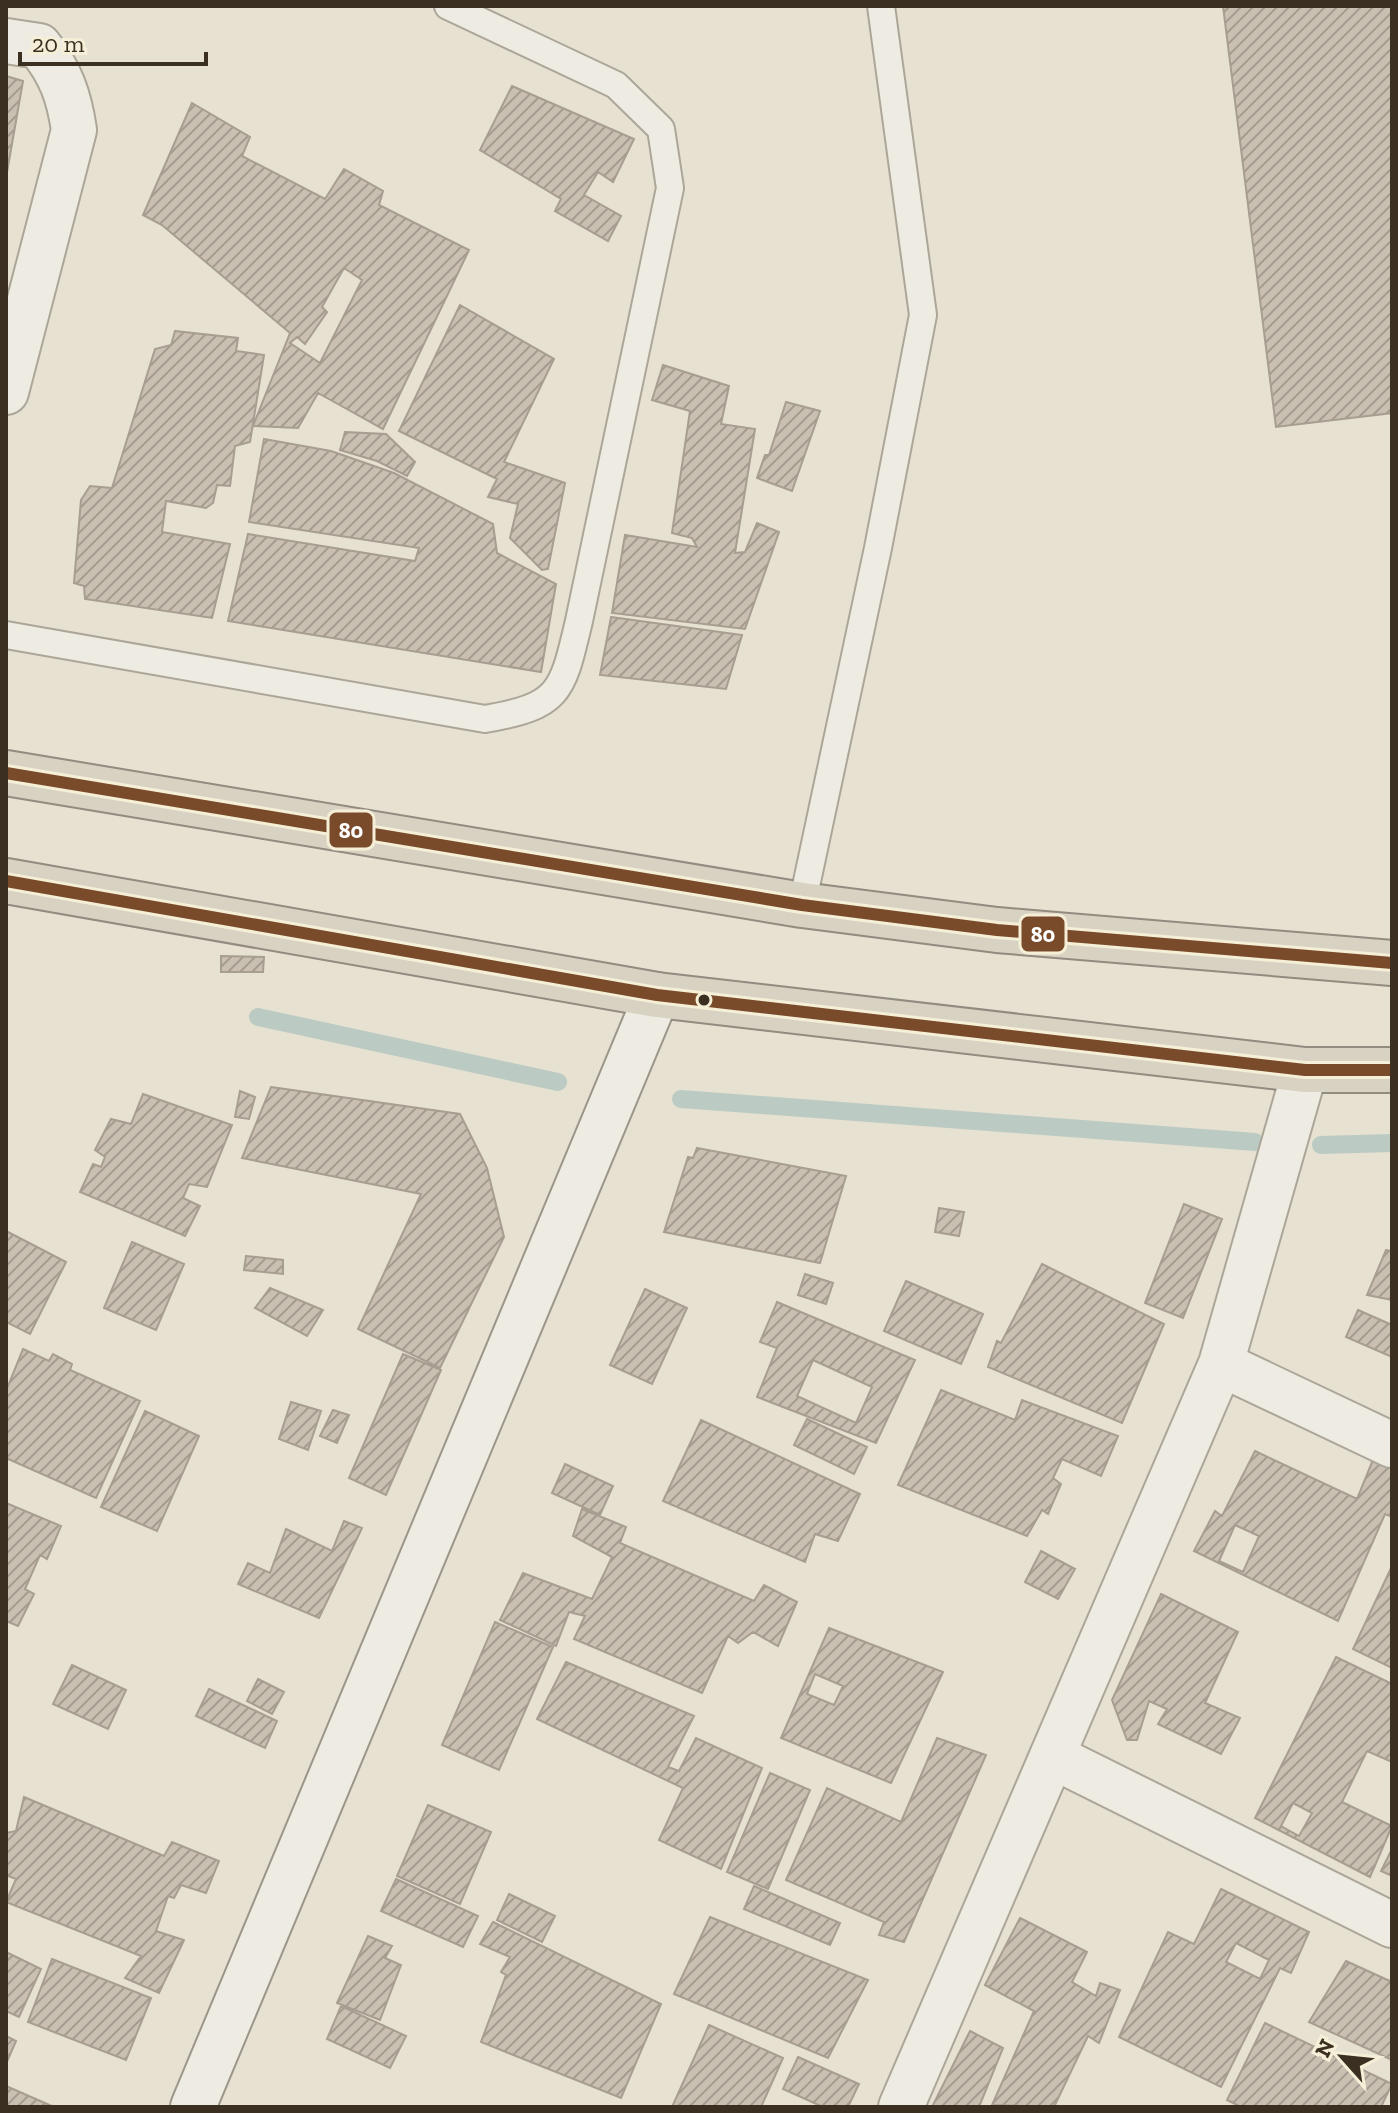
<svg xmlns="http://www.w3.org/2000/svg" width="1398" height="2113" viewBox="0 0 1398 2113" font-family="'Zilla Slab',serif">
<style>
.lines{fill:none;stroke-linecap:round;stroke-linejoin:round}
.stream{stroke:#bbcbc3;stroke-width:18}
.building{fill:url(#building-hatch);stroke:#a79d90;stroke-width:2;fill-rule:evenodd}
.lane-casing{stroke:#aca699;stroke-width:30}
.street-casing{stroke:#aca699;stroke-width:48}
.secondary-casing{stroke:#9b958a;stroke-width:48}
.highway-casing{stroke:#918b80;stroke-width:48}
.lane{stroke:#eeebe2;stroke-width:26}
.street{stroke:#eeebe2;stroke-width:44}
.secondary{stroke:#eeebe2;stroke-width:44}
.highway{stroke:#d8d2c2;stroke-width:44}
.bus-1-casing{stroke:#f5efd8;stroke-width:18}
.bus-1{stroke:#7a4b2a;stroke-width:12}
.bus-dot{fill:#3b2f21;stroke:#f5efd8;stroke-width:3}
.line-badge{stroke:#f5efd8;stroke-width:3}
.badge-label{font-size:22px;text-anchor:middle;font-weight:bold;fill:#fff}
</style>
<defs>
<pattern id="building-hatch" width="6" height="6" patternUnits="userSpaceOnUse" patternTransform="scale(2)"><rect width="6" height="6" fill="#c9c0b2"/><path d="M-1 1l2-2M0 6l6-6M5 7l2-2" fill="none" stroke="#a49c90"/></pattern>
</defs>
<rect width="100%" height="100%" fill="#e6e1d1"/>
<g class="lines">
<path class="stream" d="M 258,1017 L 558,1082
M 681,1099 L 1255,1142
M 1321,1145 L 1392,1143"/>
</g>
<path class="building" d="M 1223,6 L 1392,6 L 1392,413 L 1276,427 Z
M 6,76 L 23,81 L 6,178 Z
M 512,86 L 634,139 L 613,182 L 598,172 L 584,195 L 621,216 L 608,241 L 555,211 L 561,199 L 480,150 Z
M 192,103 L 250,137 L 242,156 L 325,199 L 344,169 L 383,191 L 379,205 L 469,250 L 383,429 L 318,393 L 298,428 L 253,426 L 290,333 L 162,225 L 143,215 ZM 344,268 L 362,280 L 320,363 L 290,343 L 297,337 L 305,344 L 327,312 L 322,307 Z
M 460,305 L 554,359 L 504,462 L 565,483 L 548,569 L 542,570 L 510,538 L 518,504 L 488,497 L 497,479 L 399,431 Z
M 175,331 L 238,338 L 236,351 L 264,355 L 250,442 L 235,446 L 230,486 L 217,485 L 213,503 L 206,508 L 166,501 L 162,532 L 230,544 L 212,618 L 85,599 L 84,586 L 74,583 L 81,500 L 90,486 L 112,488 L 155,349 L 171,345 Z
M 663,365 L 729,386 L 721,424 L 755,429 L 735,553 L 745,552 L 757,523 L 779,532 L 745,629 L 612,613 L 625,535 L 697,547 L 692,538 L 672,533 L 690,411 L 652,400 Z
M 786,402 L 820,411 L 792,491 L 757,478 L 765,455 L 769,455 Z
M 345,432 L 386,434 L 415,462 L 407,476 L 377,461 L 340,450 Z
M 264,439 L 331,451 L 394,473 L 493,524 L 497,553 L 556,584 L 541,672 L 228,621 L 248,534 L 415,561 L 419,548 L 249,522 Z
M 611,617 L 742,635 L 726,689 L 600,675 Z
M 221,956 L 264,957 L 263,972 L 221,972 Z
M 271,1087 L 460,1114 L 487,1168 L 504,1237 L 440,1368 L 358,1329 L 421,1194 L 242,1158 Z
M 240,1091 L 255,1097 L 249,1119 L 235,1117 Z
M 143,1094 L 232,1125 L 207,1187 L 189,1184 L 183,1198 L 200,1206 L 185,1236 L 80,1192 L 93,1164 L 101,1167 L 105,1157 L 95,1150 L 111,1119 L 131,1124 Z
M 697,1148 L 846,1176 L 820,1263 L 664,1232 L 688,1157 L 693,1158 Z
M 1184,1204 L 1222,1219 L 1183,1318 L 1145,1303 Z
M 939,1208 L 964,1212 L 959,1236 L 935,1232 Z
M 6,1231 L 66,1262 L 30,1334 L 6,1322 Z
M 132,1242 L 184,1264 L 156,1330 L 104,1308 Z
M 1386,1250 L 1392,1251 L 1392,1300 L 1367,1295 Z
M 246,1256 L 283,1260 L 283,1274 L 244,1270 Z
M 1042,1264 L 1164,1324 L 1122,1423 L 988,1367 L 997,1341 L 1001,1343 Z
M 805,1274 L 833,1283 L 826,1304 L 798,1295 Z
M 906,1281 L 983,1314 L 961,1364 L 884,1331 Z
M 270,1288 L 323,1310 L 307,1336 L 255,1308 Z
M 645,1289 L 687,1308 L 652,1384 L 610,1365 Z
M 777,1302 L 915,1360 L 876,1443 L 757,1397 L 777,1348 L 760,1342 ZM 813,1360 L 872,1387 L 856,1423 L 797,1396 Z
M 1358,1310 L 1392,1325 L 1392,1357 L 1346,1337 Z
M 23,1349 L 49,1361 L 53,1354 L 72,1364 L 70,1370 L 140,1401 L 96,1498 L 6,1458 L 6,1391 Z
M 403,1354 L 441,1370 L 386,1495 L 349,1478 Z
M 941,1390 L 1015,1420 L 1022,1400 L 1118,1436 L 1101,1476 L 1062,1459 L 1053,1478 L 1061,1484 L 1048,1514 L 1042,1510 L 1027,1536 L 898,1485 Z
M 291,1402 L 321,1411 L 308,1450 L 279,1439 Z
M 333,1410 L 349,1415 L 337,1443 L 320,1436 Z
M 145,1411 L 199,1436 L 157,1531 L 101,1507 Z
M 807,1419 L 867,1447 L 854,1474 L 794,1445 Z
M 701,1420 L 860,1494 L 838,1541 L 815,1534 L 805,1562 L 663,1501 Z
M 1255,1451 L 1357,1499 L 1375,1455 L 1392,1464 L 1392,1517 L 1385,1514 L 1338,1621 L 1194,1551 L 1215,1511 L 1222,1516 ZM 1235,1525 L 1259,1536 L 1243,1572 L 1219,1561 Z
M 565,1464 L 613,1486 L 600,1515 L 552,1493 Z
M 6,1503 L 61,1526 L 47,1559 L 40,1555 L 25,1589 L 34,1594 L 18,1626 L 6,1621 Z
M 582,1509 L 626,1527 L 620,1543 L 754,1601 L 764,1585 L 797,1602 L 778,1646 L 753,1632 L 738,1643 L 728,1636 L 702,1693 L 574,1639 L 585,1616 L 569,1612 L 556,1646 L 500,1620 L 523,1573 L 592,1599 L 612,1557 L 573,1536 Z
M 344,1521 L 362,1528 L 319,1618 L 238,1584 L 248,1563 L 270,1573 L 286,1529 L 332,1551 Z
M 1041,1551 L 1075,1569 L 1058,1599 L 1025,1582 Z
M 1392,1566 L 1392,1668 L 1353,1649 Z
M 1161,1594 L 1238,1632 L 1205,1703 L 1240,1718 L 1221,1754 L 1158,1724 L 1167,1709 L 1149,1701 L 1137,1740 L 1127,1740 L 1112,1700 Z
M 495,1622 L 553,1647 L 499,1770 L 442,1745 Z
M 829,1628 L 943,1672 L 891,1783 L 781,1738 ZM 815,1674 L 843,1686 L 834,1705 L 807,1694 Z
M 1336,1657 L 1392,1684 L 1392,1762 L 1367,1751 L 1342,1802 L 1392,1826 L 1370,1877 L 1255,1818 ZM 1293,1803 L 1312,1813 L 1299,1836 L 1281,1826 Z
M 566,1662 L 694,1716 L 668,1767 L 679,1771 L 696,1738 L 762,1768 L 721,1869 L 659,1840 L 683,1788 L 537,1719 Z
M 72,1665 L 126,1690 L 108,1729 L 53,1704 Z
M 258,1679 L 284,1692 L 272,1714 L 247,1701 Z
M 209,1689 L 277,1721 L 265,1748 L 196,1716 Z
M 937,1738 L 986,1755 L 904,1942 L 879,1935 L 884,1922 L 786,1880 L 827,1788 L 901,1822 Z
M 770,1773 L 810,1790 L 768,1889 L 727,1872 Z
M 24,1797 L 164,1856 L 172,1842 L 219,1861 L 206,1893 L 181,1885 L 174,1898 L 168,1896 L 156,1931 L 184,1940 L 159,1993 L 125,1978 L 141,1956 L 6,1902 L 16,1879 L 6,1875 L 6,1833 L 16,1831 Z
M 428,1805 L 491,1832 L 460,1904 L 397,1876 Z
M 1392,1849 L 1392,1876 L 1381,1871 Z
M 396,1879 L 478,1916 L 463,1947 L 381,1911 Z
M 754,1886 L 840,1923 L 830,1945 L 744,1909 Z
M 1221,1889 L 1309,1932 L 1291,1973 L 1280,1968 L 1221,2087 L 1119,2037 L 1168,1932 L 1194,1944 ZM 1236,1943 L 1269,1960 L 1260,1979 L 1226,1962 Z
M 509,1894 L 555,1916 L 542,1942 L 497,1920 Z
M 710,1917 L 868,1980 L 828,2058 L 674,1994 Z
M 1020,1918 L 1087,1952 L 1072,1982 L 1096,1996 L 1100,1983 L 1120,1990 L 1099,2043 L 1088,2036 L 1054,2107 L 992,2105 L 1034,2011 L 985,1985 Z
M 493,1922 L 661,2004 L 621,2098 L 481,2042 L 506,1975 L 501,1972 L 510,1957 L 480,1944 Z
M 368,1936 L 392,1946 L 385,1958 L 401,1965 L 380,2020 L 337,2003 Z
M 6,1952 L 41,1969 L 19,2017 L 6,2011 Z
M 52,1959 L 151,1998 L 126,2060 L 28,2022 Z
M 1346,1961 L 1392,1982 L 1392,2060 L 1309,2022 Z
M 341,2006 L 406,2036 L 390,2068 L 327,2039 Z
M 1265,2023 L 1392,2084 L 1381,2107 L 1241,2107 L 1227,2100 Z
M 709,2025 L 783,2058 L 761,2107 L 672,2107 Z
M 970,2031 L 1003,2048 L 979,2107 L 932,2107 Z
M 6,2036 L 16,2041 L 6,2064 Z
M 798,2057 L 859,2084 L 848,2107 L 823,2107 L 783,2089 Z
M 6,2086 L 54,2107 L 6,2107 Z"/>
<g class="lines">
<defs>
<path id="lane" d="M 6,635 L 485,719 C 560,706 562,693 579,621 L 670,188 L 661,129 L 616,85 L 448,6
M 802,905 L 878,548 L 923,315 L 881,6"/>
<path id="street" d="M 6,41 L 39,46 C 61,73 69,96 74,130 L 6,392
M 1221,1364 L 1392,1445
M 1052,1756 L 1392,1925
M 901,2107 L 1221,1364 L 1305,1070"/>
<path id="secondary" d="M 193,2107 L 657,995"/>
<path id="highway" d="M 6,773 L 802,905 L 997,930 L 1392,963
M 6,881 L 657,995 L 1305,1070 L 1392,1070"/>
</defs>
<use href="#lane" class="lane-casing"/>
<use href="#street" class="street-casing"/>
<use href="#secondary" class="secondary-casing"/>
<use href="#highway" class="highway-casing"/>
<use href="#lane" class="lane"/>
<use href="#street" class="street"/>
<use href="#secondary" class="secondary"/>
<use href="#highway" class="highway"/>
<defs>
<path id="bus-1" d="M 6,773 L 802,905 L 997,930 L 1392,963
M 6,881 L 657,995 L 1305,1070 L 1392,1070"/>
</defs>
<use href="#bus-1" class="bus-1-casing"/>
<use href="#bus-1" class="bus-1"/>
</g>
<circle class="bus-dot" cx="704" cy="1000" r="7"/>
<g class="line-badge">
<rect x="328" y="811" width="46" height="38" rx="8" fill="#7a4b2a"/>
<rect x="1020" y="915" width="46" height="38" rx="8" fill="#7a4b2a"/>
</g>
<g class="badge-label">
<text x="351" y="838">80</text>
<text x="1043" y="942">80</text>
</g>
<rect width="1398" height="2113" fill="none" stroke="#3b2f21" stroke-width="16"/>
<g transform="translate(1342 2057) rotate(297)" stroke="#f5efd8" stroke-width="6" paint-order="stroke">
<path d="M0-6L14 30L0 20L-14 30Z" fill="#3b2f21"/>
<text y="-12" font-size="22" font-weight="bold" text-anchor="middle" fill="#3b2f21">N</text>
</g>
<path d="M20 52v12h186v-12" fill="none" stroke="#3b2f21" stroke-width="4"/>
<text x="32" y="52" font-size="24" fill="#3b2f21" stroke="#f5efd8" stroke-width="6" paint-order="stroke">20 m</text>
</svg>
